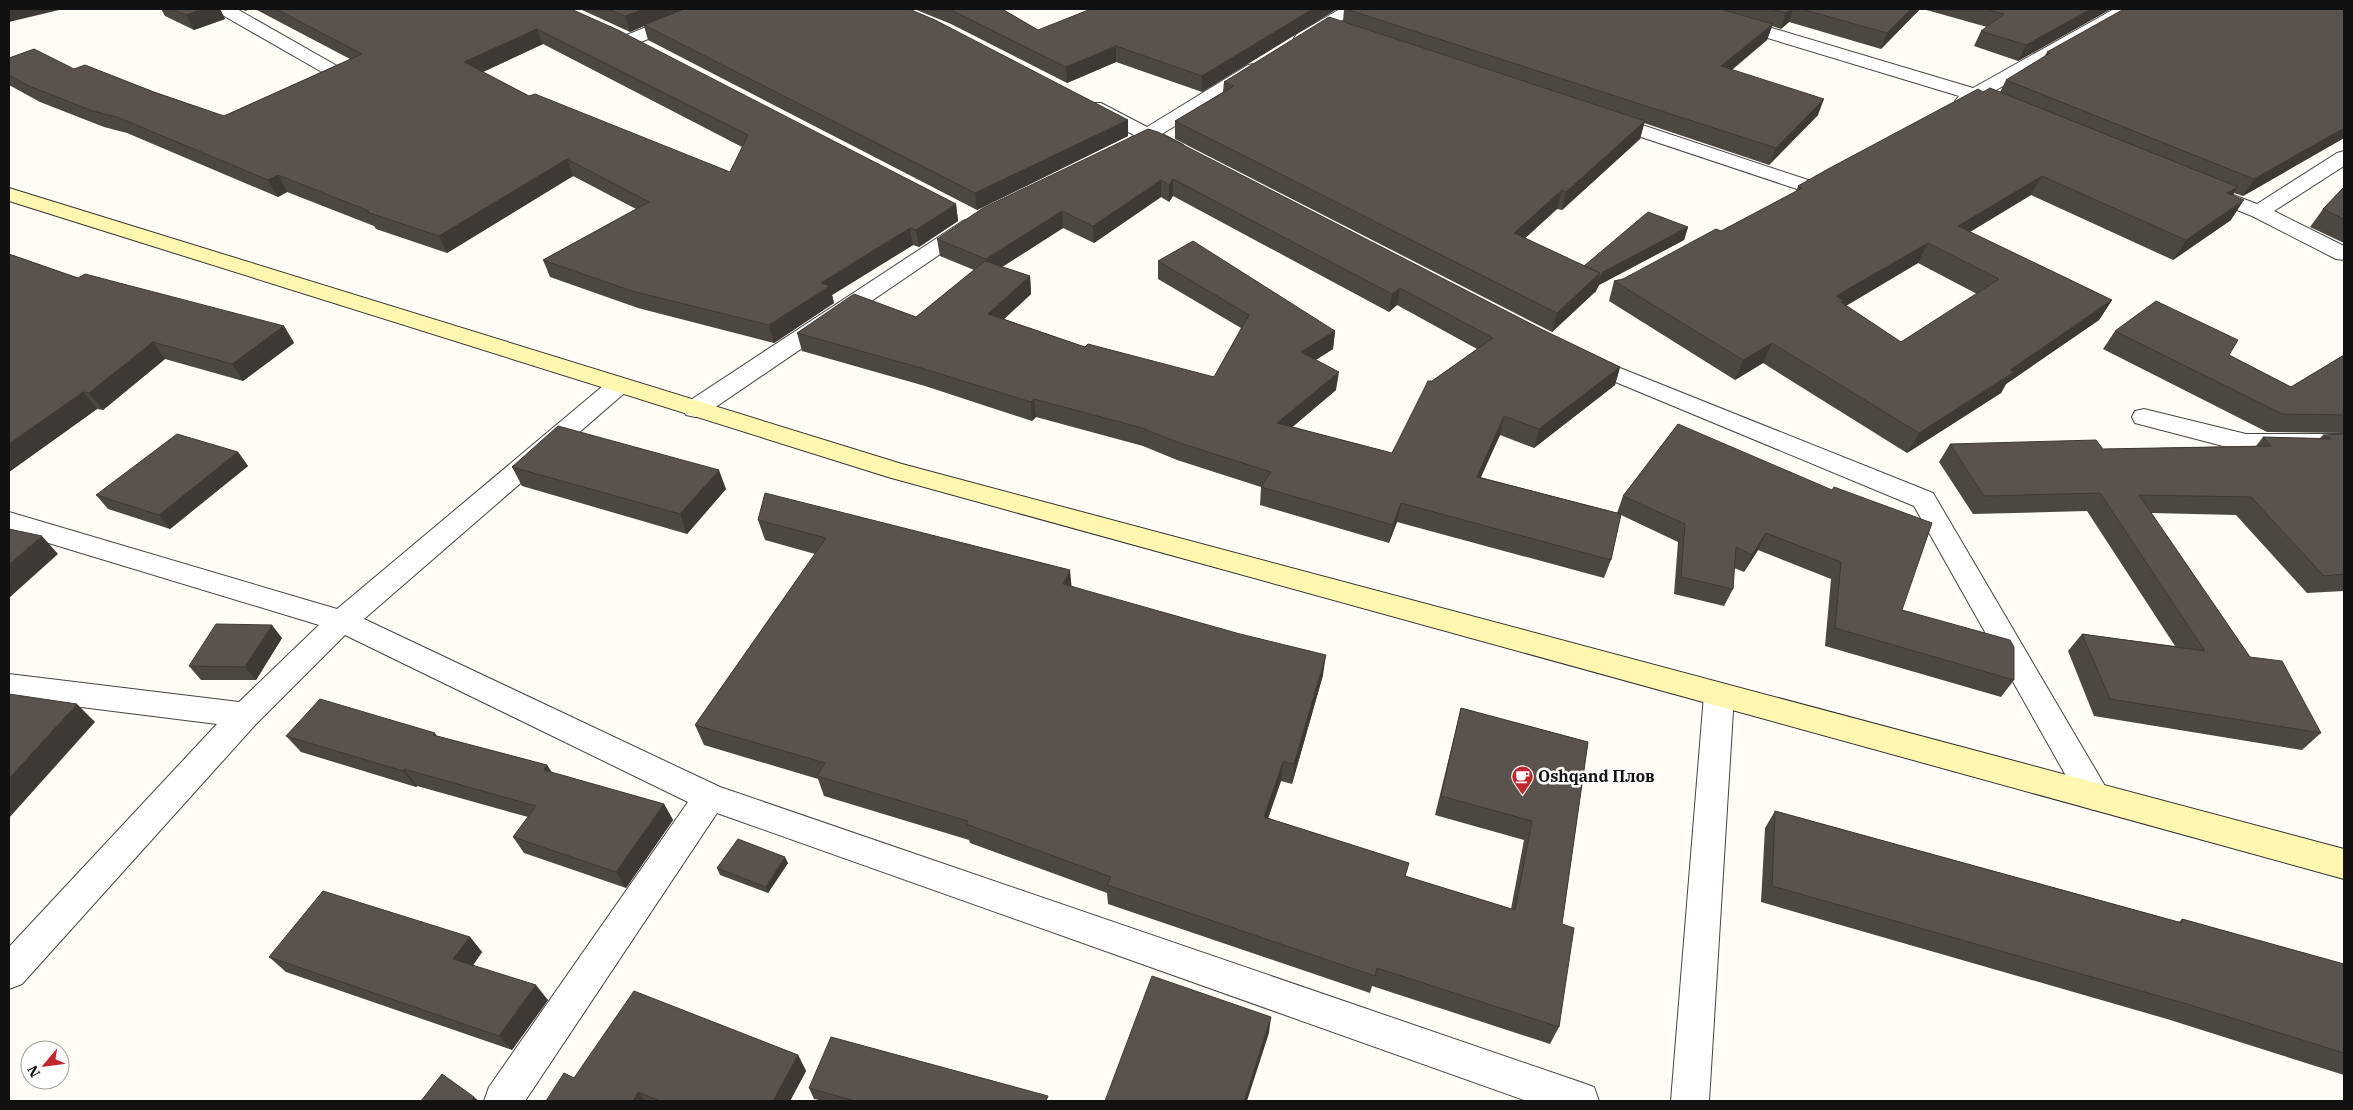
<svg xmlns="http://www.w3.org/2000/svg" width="2353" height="1110" viewBox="0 0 2353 1110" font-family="'IBM Plex Serif',serif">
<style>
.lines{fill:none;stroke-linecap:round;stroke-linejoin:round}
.minor-casing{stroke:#444;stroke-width:2}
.secondary-casing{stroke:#333;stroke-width:2}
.minor{fill:#fff;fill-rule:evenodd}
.secondary{fill:#fff6b0;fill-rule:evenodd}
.wall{fill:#4d4742;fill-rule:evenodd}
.shaded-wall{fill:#3f3936}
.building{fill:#5a524d;stroke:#3f3936;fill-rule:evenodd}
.labels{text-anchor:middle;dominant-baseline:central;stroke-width:5;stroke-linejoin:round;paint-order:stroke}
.poi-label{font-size:16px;font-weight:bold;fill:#111;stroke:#fff;text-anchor:start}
</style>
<rect width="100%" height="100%" fill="#fffdf5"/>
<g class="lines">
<defs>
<path id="minor" d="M 217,9 L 237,9 L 346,71 L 349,75 L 346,79 L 334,79 L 219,13 Z
M 691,9 L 713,9 L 711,13 L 636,44 L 624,44 L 621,40 L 624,36 Z
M 1340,9 L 1359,9 L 1309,42 L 1297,42 L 1294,38 L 1297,34 Z
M 1683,9 L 1708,9 L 1973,88 L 2114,9 L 2134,9 L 2132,13 L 1989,94 L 2010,103 L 2012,107 L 2010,111 L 1996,111 L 1976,102 L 1964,107 L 1957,105 L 1955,101 L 1959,96 L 1685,13 Z
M 1254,64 L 1260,65 L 1263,69 L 1260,73 L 1162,134 L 1183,145 L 1186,149 L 1183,153 C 1170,156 1160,148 1149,143 L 1136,148 L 1129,146 L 1126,142 L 1134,135 L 1087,111 L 1085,107 L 1087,103 L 1101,103 L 1147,127 L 1248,65 Z
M 1606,113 L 1814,182 L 1817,186 L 1814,190 L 1807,192 L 1800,190 L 1599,123 L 1597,119 L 1599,115 Z
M 2344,151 L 2344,166 L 2274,211 L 2344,246 L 2344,260 L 2336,259 L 2252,216 L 2200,195 L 2197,191 L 2200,187 L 2207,185 L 2257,204 L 2337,153 Z
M 970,219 L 977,221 L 980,225 L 977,229 L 704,415 L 695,417 L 686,415 L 683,409 L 686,403 L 963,221 Z
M 1585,354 L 1933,493 L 2105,786 L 2110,796 L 2105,806 L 2094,810 L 2083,806 L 1914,506 L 1577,366 L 1573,361 L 1577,356 Z
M 619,377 L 628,380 L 631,385 L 628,390 L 364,619 L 720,787 L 1580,1082 L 1594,1087 L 1599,1101 L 1527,1101 L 717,813 L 525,1101 L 484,1101 L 489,1087 L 688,802 L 345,635 L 256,724 L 22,984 L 9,989 L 9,947 L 217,724 L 9,698 L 9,674 L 239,702 L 319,625 L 9,531 L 9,512 L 337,609 L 610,380 Z
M 2144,409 L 2246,434 L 2344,434 L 2344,450 L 2246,452 L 2135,423 L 2132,417 L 2135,411 Z
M 1719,683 L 1730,686 L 1734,695 L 1709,1101 L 1671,1101 L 1704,695 L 1708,686 Z"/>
<path id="secondary" d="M 9,188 L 902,464 L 2344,849 L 2344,879 L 888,477 L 9,201 Z"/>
</defs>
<use href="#minor" class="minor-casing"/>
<use href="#secondary" class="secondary-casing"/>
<use href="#minor" class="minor"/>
<use href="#secondary" class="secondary"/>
</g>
<path class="wall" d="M 161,9 L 220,9 L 225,19 L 194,30 L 165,16 Z
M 255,9 L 571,9 L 956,204 L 958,221 L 919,247 L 913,245 L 832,295 L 834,303 L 774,343 L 638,308 L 550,277 L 543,260 L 636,209 L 573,176 L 447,253 L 376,229 L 374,226 L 287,192 L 278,197 L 127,133 L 104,127 L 40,102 L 9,85 L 9,58 L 74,69 L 154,92 L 224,116 L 350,59 ZM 543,44 L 742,147 L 730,172 L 529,96 L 483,72 Z
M 580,9 L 909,9 L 1128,120 L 1128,136 L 977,210 L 648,40 L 644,26 L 630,32 Z
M 914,9 L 1002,9 L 1038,30 L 1337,9 L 1202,92 L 1116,62 L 1067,83 L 951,24 Z
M 1344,9 L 1920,9 L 1881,49 L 1789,22 L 1781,29 L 1772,26 L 1767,40 L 1732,70 L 1818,115 L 1769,165 L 1644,123 L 1640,139 L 1562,210 L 1557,209 L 1525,238 L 1584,266 L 1688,227 L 1684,240 L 1599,285 L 1595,293 L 1595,292 L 1552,332 L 1175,139 L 1175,121 L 1223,92 L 1224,82 L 1343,22 Z
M 1923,9 L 2111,9 L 2018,61 L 1974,46 L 1981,31 L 1987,27 Z
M 2047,52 L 2344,138 L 2243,196 L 2234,193 L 2232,195 L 2231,220 L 2173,260 L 2031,195 L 1970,232 L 2112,300 L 2099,320 L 2006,384 L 2001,393 L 1907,453 L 1763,363 L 1735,380 L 1609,301 L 1614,281 L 1623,279 L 1721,231 L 1796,192 L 1798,186 L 1983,92 L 2000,92 L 2006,80 L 2044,57 ZM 1918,263 L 1977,294 L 1901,342 L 1846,306 Z
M 1148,129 L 1541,329 L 1620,367 L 1615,385 L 1534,448 L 1500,435 L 1480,477 L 1617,513 L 1623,496 L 1678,424 L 1902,610 L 2014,680 L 2001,697 L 1825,646 L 1831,579 L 1758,550 L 1744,572 L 1734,568 L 1733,589 L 1724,606 L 1674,594 L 1678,542 L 1621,515 L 1611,560 L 1604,578 L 1397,522 L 1389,543 L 1260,505 L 1261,487 L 1177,460 L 1143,446 L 1036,417 L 1032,421 L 925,386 L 802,351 L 797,333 L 916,317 L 974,270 L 940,256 L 937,239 ZM 1173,196 L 1389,312 L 1397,305 L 1477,349 L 1432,381 L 1392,453 L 1292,427 L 1336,390 L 1316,360 L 1333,349 L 1335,331 L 1158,261 L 1158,279 L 1241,328 L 1214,377 L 1085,347 L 1004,319 L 1031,294 L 1030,276 L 1002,267 L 1063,228 L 1094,243 L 1161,197 L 1169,202 Z
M 2344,187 L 2344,243 L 2310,227 L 2323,209 Z
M 9,254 L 78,278 L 284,326 L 294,343 L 243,381 L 165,359 L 103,410 L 97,409 L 9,472 Z
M 2115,331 L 2229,355 L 2291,387 L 2344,355 L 2344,433 L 2267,432 L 2103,349 Z
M 2344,434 L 2344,591 L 2307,593 L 2236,515 L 2151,513 L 2250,657 L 2321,733 L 2302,750 L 2094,716 L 2068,651 L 2082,634 L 2175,646 L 2087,511 L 1973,514 L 1939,462 L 1950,444 L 2103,449 L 2256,446 L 2263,437 L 2320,438 L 2323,435 Z
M 238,452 L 248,466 L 170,529 L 108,509 L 96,495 Z
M 512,467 L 726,489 L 687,534 L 522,486 Z
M 758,520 L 1072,586 L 1323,675 L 1292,784 L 1281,781 L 1268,818 L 1409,863 L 1405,876 L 1511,909 L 1524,840 L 1435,815 L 1461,708 L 1588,742 L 1562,924 L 1559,1027 L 1550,1044 L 1372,986 L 1370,993 L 1108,904 L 1107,893 L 970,843 L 969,840 L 824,796 L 818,779 L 704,745 L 695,725 L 815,554 L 765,540 Z
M 282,638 L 256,680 L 201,680 L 189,666 Z
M 435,733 L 437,736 L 547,765 L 552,773 L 664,804 L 673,820 L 626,888 L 524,853 L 513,837 L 528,817 L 417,786 L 416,787 L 301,752 L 286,736 Z
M 1775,811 L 2179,922 L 2182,919 L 2344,964 L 2344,1075 L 2167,1019 L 1761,902 L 1765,828 Z
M 788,863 L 768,893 L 720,875 L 717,868 Z
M 470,937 L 482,952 L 473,965 L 548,1000 L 512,1050 L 286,972 L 269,957 Z
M 798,1055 L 806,1071 L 790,1101 L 546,1101 L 574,1078 Z
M 809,1088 L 1049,1101 L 824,1101 L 814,1099 Z"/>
<path class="shaded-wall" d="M 9,9 L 63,9 L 9,22 Z
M 202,9 L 220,9 L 225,19 L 194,30 L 186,15 Z
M 243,9 L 251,9 L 245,11 Z
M 644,9 L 687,9 L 644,25 L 644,26 L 630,32 L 625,16 Z
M 1313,9 L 1337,9 L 1202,92 L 1202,76 Z
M 1792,9 L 1793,9 L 1789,22 L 1781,29 L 1786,13 Z
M 1911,9 L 1920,9 L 1881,49 L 1887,33 Z
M 2091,9 L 2111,9 L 2018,61 L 2026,45 Z
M 1773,24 L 1767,40 L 1716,82 L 1721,66 Z
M 537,29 L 543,44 L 470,78 L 464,62 Z
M 1116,46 L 1116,62 L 1067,83 L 1066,67 Z
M 1824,99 L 1818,115 L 1769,165 L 1776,148 Z
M 1128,120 L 1128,136 L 977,210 L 975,193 Z
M 1645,121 L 1640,139 L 1562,210 L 1566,192 Z
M 2344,128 L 2344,138 L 2243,196 L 2254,179 Z
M 567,159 L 573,176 L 447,253 L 439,236 Z
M 278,175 L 287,192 L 278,197 L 268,180 Z
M 2042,176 L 2031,195 L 1948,245 L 1958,226 Z
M 1173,179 L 1173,196 L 1169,202 L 1169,185 Z
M 1161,180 L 1161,197 L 1094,243 L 1093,226 Z
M 2238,187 L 2225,207 L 2227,193 Z
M 1562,190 L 1557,209 L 1510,252 L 1514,233 Z
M 2244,200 L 2231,220 L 2173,260 L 2186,240 Z
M 956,204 L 958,221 L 919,247 L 916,230 Z
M 1062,211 L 1063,228 L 988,276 L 986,259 Z
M 1688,227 L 1684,240 L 1599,285 L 1595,293 L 1599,279 L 1603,272 Z
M 910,228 L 913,245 L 832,295 L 834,303 L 774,343 L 769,325 L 821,283 Z
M 1928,243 L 1918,263 L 1840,309 L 1836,296 Z
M 1600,273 L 1595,292 L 1552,332 L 1557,313 Z
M 1030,276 L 1031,294 L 990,332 L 988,314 Z
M 1400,288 L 1397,305 L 1389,312 L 1392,294 Z
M 2112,300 L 2099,320 L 2006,384 L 2001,393 L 1907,453 L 1919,433 Z
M 284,326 L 294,343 L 243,381 L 232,364 Z
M 1335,331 L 1333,349 L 1299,370 L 1301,352 Z
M 153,342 L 165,359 L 103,410 L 89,393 Z
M 1772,343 L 1763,363 L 1735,380 L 1743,360 Z
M 1620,367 L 1615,385 L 1534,448 L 1539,429 Z
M 1339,372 L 1336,390 L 1276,441 L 1277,423 Z
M 83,392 L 97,409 L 9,472 L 9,444 Z
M 1034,399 L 1036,417 L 1032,421 L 1031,402 Z
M 1504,416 L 1500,435 L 1473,495 L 1477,477 Z
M 238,452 L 248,466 L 170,529 L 159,515 Z
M 719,470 L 726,489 L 687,534 L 680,514 Z
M 1401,503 L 1397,522 L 1389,543 L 1393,525 Z
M 1766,533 L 1758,550 L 1744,572 L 1752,555 Z
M 42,536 L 58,554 L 9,598 L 9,564 Z
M 1070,570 L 1072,591 L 1063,584 Z
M 272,625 L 282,638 L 256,680 L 245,667 Z
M 1326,655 L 1323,675 L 1292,784 L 1294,764 Z
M 77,704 L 95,722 L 9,818 L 9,778 Z
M 1283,762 L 1281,781 L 1262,836 L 1264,817 Z
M 547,765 L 558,782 L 544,770 Z
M 404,769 L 417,786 L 416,787 L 403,771 Z
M 664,804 L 673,820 L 626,888 L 616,872 Z
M 785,857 L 788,863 L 768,893 L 766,887 Z
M 470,937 L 482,952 L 467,974 L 453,959 Z
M 536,985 L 548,1000 L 512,1050 L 499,1036 Z
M 1271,1017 L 1269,1033 L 1247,1101 L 1244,1101 Z
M 798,1055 L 806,1071 L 790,1101 L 773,1101 Z
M 638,1092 L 645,1101 L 633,1101 Z
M 474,1097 L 479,1101 L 471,1101 Z"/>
<path class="building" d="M 172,9 L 202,9 L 186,15 Z
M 276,9 L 571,9 L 618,30 L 956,204 L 916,230 L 910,228 L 821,283 L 830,286 L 769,325 L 632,291 L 543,260 L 649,202 L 567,159 L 439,236 L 367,212 L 369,211 L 278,175 L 268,180 L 117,117 L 93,111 L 29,86 L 9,75 L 9,58 L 34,49 L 74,69 L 85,65 L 154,92 L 224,116 L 362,54 ZM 537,29 L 748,135 L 730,172 L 535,94 L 529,96 L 464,62 Z
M 608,9 L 644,9 L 625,16 Z
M 684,9 L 909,9 L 935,20 L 1128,120 L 975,193 L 644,25 Z
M 949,9 L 1002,9 L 1038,30 L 1091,9 L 1313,9 L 1202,76 L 1116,46 L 1066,67 Z
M 1346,9 L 1720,9 L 1773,24 L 1721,66 L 1824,99 L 1776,148 Z
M 1770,9 L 1792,9 L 1786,13 Z
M 1801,9 L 1911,9 L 1887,33 Z
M 1986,9 L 2091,9 L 2026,45 L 1981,31 L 2004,14 Z
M 2124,9 L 2344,9 L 2344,128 L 2254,179 L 2006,80 L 2050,53 L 2047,52 Z
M 1329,17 L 1645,121 L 1566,192 L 1562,190 L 1514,233 L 1600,273 L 1557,313 L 1175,121 L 1234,86 L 1224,82 Z
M 1990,88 L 2238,187 L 2227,193 L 2244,200 L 2186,240 L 2042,176 L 1958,226 L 2112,300 L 2010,370 L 2014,372 L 1919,433 L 1772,343 L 1743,360 L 1614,281 L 1623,279 L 1716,229 L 1721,231 L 1802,188 L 1798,186 L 1828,169 L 1978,89 L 1983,92 ZM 1928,243 L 1999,279 L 1901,342 L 1841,302 L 1844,301 L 1836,296 Z
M 1148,129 L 1158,132 L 1541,329 L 1620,367 L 1539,429 L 1504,416 L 1477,477 L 1621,514 L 1611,560 L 1401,503 L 1393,525 L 1261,487 L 1271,472 L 1177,442 L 1142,428 L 1034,399 L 1031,402 L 921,368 L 797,333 L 854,294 L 916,317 L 985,261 L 1030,276 L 988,314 L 1085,347 L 1088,344 L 1214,377 L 1249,315 L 1158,261 L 1193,241 L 1335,331 L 1301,352 L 1339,372 L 1277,423 L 1392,453 L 1428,381 L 1432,381 L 1493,338 L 1400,288 L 1392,294 L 1173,179 L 1169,185 L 1161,180 L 1093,226 L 1062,211 L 986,259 L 937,239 L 983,208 Z
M 2344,187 L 2344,219 L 2323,209 Z
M 1648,212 L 1688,227 L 1603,272 L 1599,279 L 1598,279 L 1600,273 L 1584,266 Z
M 9,254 L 78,278 L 85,274 L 284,326 L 232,364 L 153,342 L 89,393 L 83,392 L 9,444 Z
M 2156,301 L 2238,340 L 2229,355 L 2291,387 L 2344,355 L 2344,415 L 2282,414 L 2115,331 Z
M 1678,424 L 1832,490 L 1834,487 L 1932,523 L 1902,610 L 2010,640 L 2014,647 L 2014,680 L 1835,628 L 1841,562 L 1766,533 L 1752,555 L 1736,547 L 1733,589 L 1681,577 L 1685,524 L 1623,496 Z
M 558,426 L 719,470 L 680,514 L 512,467 Z
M 177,434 L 238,452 L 159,515 L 96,495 Z
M 2344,434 L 2344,574 L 2324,576 L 2251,497 L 2139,495 L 2250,657 L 2282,661 L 2321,733 L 2110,699 L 2082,634 L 2205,651 L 2100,493 L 1984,496 L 1950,444 L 2096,440 L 2103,449 L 2271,446 L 2263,437 L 2331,439 L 2323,435 Z
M 765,493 L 1070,570 L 1063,584 L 1240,634 L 1326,655 L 1294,764 L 1283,762 L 1264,817 L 1409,863 L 1405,876 L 1515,910 L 1532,821 L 1441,796 L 1461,708 L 1588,742 L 1562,924 L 1574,928 L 1559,1027 L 1377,968 L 1375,976 L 1107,885 L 1111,877 L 966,824 L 968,821 L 817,776 L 825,763 L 695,725 L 826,538 L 758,520 Z
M 9,529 L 42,536 L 9,564 Z
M 216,624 L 272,625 L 245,667 L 189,666 Z
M 9,694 L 77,704 L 9,778 Z
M 320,699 L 435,733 L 433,735 L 547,765 L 544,770 L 664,804 L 616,872 L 513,837 L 536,806 L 404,769 L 403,771 L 286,736 Z
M 1775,811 L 2182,923 L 2182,919 L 2344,964 L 2344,1053 L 2187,1004 L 1772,886 Z
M 738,839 L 785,857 L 766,887 L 717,868 Z
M 323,891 L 470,937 L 453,959 L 536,985 L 499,1036 L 269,957 Z
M 1152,976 L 1271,1017 L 1244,1101 L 1105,1101 Z
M 634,991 L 798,1055 L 773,1101 L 660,1101 L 638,1092 L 633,1101 L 546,1101 L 564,1073 L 574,1078 Z
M 831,1037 L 1048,1096 L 1046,1101 L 855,1101 L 809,1088 Z
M 442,1074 L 474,1097 L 471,1101 L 421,1101 Z"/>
<defs>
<symbol id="cafe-pin" viewBox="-11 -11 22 30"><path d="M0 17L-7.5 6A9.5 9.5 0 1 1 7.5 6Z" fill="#c4262e" stroke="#fff"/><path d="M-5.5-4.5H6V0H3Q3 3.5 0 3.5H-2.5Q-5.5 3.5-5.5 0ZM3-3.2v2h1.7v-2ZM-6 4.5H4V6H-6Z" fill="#fff"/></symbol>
</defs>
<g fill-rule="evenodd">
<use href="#cafe-pin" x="1510" y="764" width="25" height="34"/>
</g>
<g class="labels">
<g class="poi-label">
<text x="1538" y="776">Oshqand Плов</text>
</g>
</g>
<rect width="2353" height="1110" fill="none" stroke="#111111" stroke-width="20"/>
<g transform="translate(45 1065) rotate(241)"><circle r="24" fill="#ffffff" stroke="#a0a0a0"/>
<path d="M0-4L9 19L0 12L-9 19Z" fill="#c4262e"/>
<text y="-8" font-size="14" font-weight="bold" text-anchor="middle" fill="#111111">N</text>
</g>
</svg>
